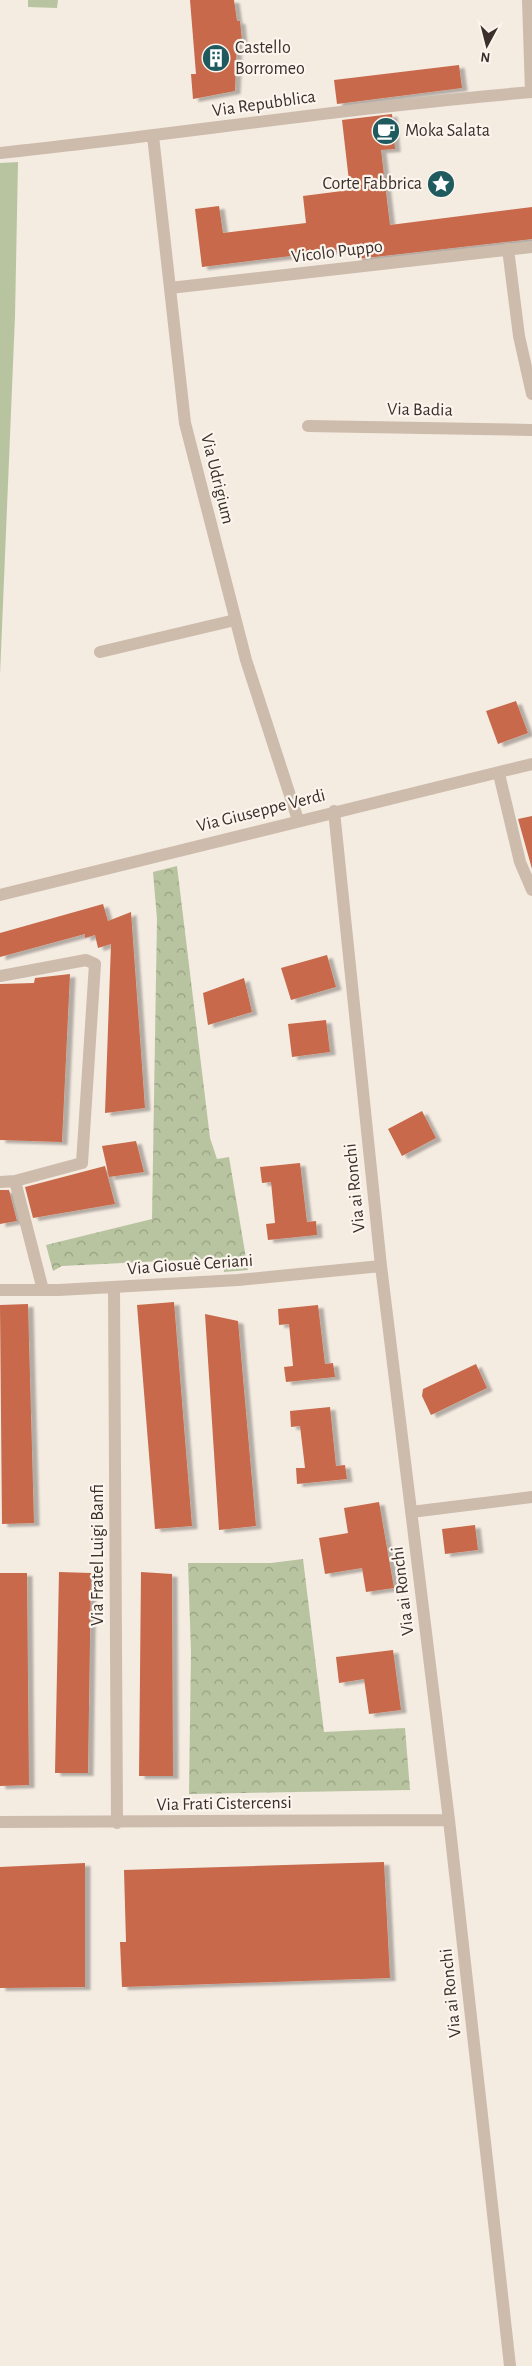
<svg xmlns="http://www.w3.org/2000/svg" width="532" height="2366" viewBox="0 0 532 2366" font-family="'Alegreya Sans',sans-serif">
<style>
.grass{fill:#b8c4a0}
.forest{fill:url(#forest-crowns)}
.building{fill:#c8694b;filter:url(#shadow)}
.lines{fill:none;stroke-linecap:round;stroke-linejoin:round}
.minor{stroke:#cdbbac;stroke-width:12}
.labels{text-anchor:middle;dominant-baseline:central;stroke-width:4.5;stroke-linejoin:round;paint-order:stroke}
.poi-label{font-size:18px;fill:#3b302b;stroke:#fbf5ee;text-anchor:start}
.street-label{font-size:18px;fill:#3b302b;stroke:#fbf5ee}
</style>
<defs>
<pattern id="forest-crowns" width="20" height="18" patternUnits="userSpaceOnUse" patternTransform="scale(1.25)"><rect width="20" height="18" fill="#b8c4a0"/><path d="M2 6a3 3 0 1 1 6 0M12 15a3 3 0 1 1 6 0" fill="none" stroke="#97a083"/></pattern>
<filter id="shadow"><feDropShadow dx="5.5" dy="3" stdDeviation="1" flood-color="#0004"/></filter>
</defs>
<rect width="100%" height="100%" fill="#f4ebe1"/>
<path class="grass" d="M 28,0 L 58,0 L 57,8 L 28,7 Z
M 18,162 L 15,316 L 0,675 L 0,163 Z"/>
<path class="forest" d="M 177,866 L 210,1138 L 217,1159 L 229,1157 L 248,1270 L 224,1272 L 223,1258 L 62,1266 L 53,1271 L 46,1245 L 152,1219 L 157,919 L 153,872 Z
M 303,1559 L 324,1732 L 405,1728 L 410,1790 L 189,1794 L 191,1652 L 188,1563 L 271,1563 Z"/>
<path class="building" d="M 190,0 L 234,0 L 237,21 L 240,21 L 242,41 L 237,41 L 235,91 L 193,99 L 191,74 L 196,74 Z
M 459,65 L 462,88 L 337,104 L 334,80 Z
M 392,114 L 395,149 L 381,150 L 390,225 L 532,207 L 532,239 L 357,259 L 356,248 L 202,267 L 195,209 L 219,206 L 223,233 L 306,223 L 303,196 L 350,190 L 342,120 Z
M 516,701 L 528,733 L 498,744 L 486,711 Z
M 532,816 L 532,869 L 518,819 Z
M 103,904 L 108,921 L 131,912 L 145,1108 L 105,1113 L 111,944 L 98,948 L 95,935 L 85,938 L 85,934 L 0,957 L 0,933 Z
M 327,955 L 336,987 L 291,1000 L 281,968 Z
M 70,974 L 62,1142 L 0,1140 L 0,984 L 34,983 L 35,978 Z
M 244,978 L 252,1012 L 208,1025 L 203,993 Z
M 326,1020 L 330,1052 L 292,1057 L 288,1024 Z
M 422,1111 L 436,1138 L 402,1156 L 388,1129 Z
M 136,1141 L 144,1172 L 109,1177 L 102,1146 Z
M 300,1163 L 307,1222 L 316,1221 L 317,1235 L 268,1240 L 266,1224 L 275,1223 L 271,1182 L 262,1183 L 260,1167 Z
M 105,1166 L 115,1204 L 33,1218 L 25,1187 Z
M 0,1190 L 9,1190 L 17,1221 L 0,1224 Z
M 174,1302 L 192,1526 L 155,1529 L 137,1305 Z
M 28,1304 L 34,1523 L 2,1524 L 0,1305 Z
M 318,1305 L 325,1364 L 333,1363 L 335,1377 L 286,1382 L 284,1367 L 293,1366 L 289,1324 L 279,1325 L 278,1309 Z
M 205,1314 L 238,1321 L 256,1526 L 219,1530 Z
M 476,1364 L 487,1388 L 431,1415 L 422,1396 L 423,1389 Z
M 330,1407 L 336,1466 L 345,1465 L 347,1479 L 297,1484 L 296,1468 L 305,1468 L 300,1426 L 291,1427 L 290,1411 Z
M 379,1502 L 394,1588 L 366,1592 L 362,1568 L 325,1574 L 319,1538 L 348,1533 L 344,1508 Z
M 475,1525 L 478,1550 L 445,1554 L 442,1529 Z
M 59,1572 L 91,1573 L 88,1773 L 55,1773 Z
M 141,1572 L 172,1574 L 173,1776 L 139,1776 Z
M 0,1573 L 27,1573 L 29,1785 L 0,1786 Z
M 393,1650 L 401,1710 L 369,1714 L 364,1679 L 339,1683 L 336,1657 Z
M 384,1862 L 390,1978 L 122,1987 L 120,1942 L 126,1942 L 124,1870 Z
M 85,1863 L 85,1987 L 0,1988 L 0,1867 Z"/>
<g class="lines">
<path class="minor" d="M 528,0 L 531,92
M 153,136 L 185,423 L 246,660 L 298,820
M 0,153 C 178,134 354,107 532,92
M 508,249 L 519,336 L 532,394
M 170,288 L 532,247
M 308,426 L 532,430
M 100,652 L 235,620
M 499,774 L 520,862 L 532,890
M 334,811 L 381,1266 L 449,1820 L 510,2366
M 0,895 L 532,764
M 0,976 L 86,960 L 95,964 L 82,1163 L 15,1181 L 0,1182
M 15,1181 L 43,1290
M 114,1288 L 117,1823
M 0,1290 L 59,1290 L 238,1280 L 381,1266
M 411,1512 L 532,1497
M 0,1822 L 449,1820"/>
</g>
<defs>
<symbol id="building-disc" viewBox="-11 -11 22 22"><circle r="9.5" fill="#1f5a5e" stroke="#fbf5ee"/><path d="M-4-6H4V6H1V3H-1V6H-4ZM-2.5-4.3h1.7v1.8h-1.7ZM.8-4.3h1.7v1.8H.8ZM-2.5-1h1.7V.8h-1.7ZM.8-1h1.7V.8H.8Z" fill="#fff"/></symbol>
<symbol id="cafe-disc" viewBox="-11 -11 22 22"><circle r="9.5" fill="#1f5a5e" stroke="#fbf5ee"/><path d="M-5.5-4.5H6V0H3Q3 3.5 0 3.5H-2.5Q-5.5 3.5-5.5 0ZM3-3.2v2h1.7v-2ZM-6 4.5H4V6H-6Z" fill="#fff"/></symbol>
<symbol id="sight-disc" viewBox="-11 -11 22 22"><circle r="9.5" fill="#1f5a5e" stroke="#fbf5ee"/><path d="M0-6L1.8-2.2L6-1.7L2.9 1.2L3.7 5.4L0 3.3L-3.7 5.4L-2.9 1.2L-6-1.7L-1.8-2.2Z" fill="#fff"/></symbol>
</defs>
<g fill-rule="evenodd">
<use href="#building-disc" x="200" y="42" width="32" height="32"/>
<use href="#cafe-disc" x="370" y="115" width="32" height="32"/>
<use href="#sight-disc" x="425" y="168" width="32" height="32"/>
</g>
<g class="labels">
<g class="poi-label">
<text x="235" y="48">Castello<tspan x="235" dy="21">Borromeo</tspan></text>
<text x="405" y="131">Moka Salata</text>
<text x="422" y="184" text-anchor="end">Corte Fabbrica</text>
</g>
<g class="street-label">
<text transform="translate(264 104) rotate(-8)">Via Repubblica</text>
<text transform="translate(337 252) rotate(-7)">Vicolo Puppo</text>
<text transform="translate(420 410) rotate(1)">Via Badia</text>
<text transform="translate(217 479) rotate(76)">Via Udrigium</text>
<text transform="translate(261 811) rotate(-14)">Via Giuseppe Verdi</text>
<text transform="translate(355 1188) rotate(-96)">Via ai Ronchi</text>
<text transform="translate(190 1265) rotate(-4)">Via Giosuè Ceriani</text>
<text transform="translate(98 1555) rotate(-90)">Via Fratel Luigi Banfi</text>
<text transform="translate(403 1591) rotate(-97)">Via ai Ronchi</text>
<text transform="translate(224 1804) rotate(-1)">Via Frati Cistercensi</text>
<text transform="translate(451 1993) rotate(-96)">Via ai Ronchi</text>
</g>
</g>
<g transform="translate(487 45) rotate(187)" stroke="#fbf5ee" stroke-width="4" paint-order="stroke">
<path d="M0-4L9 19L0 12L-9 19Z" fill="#3b302b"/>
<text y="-8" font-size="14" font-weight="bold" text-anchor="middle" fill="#3b302b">N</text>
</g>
</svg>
